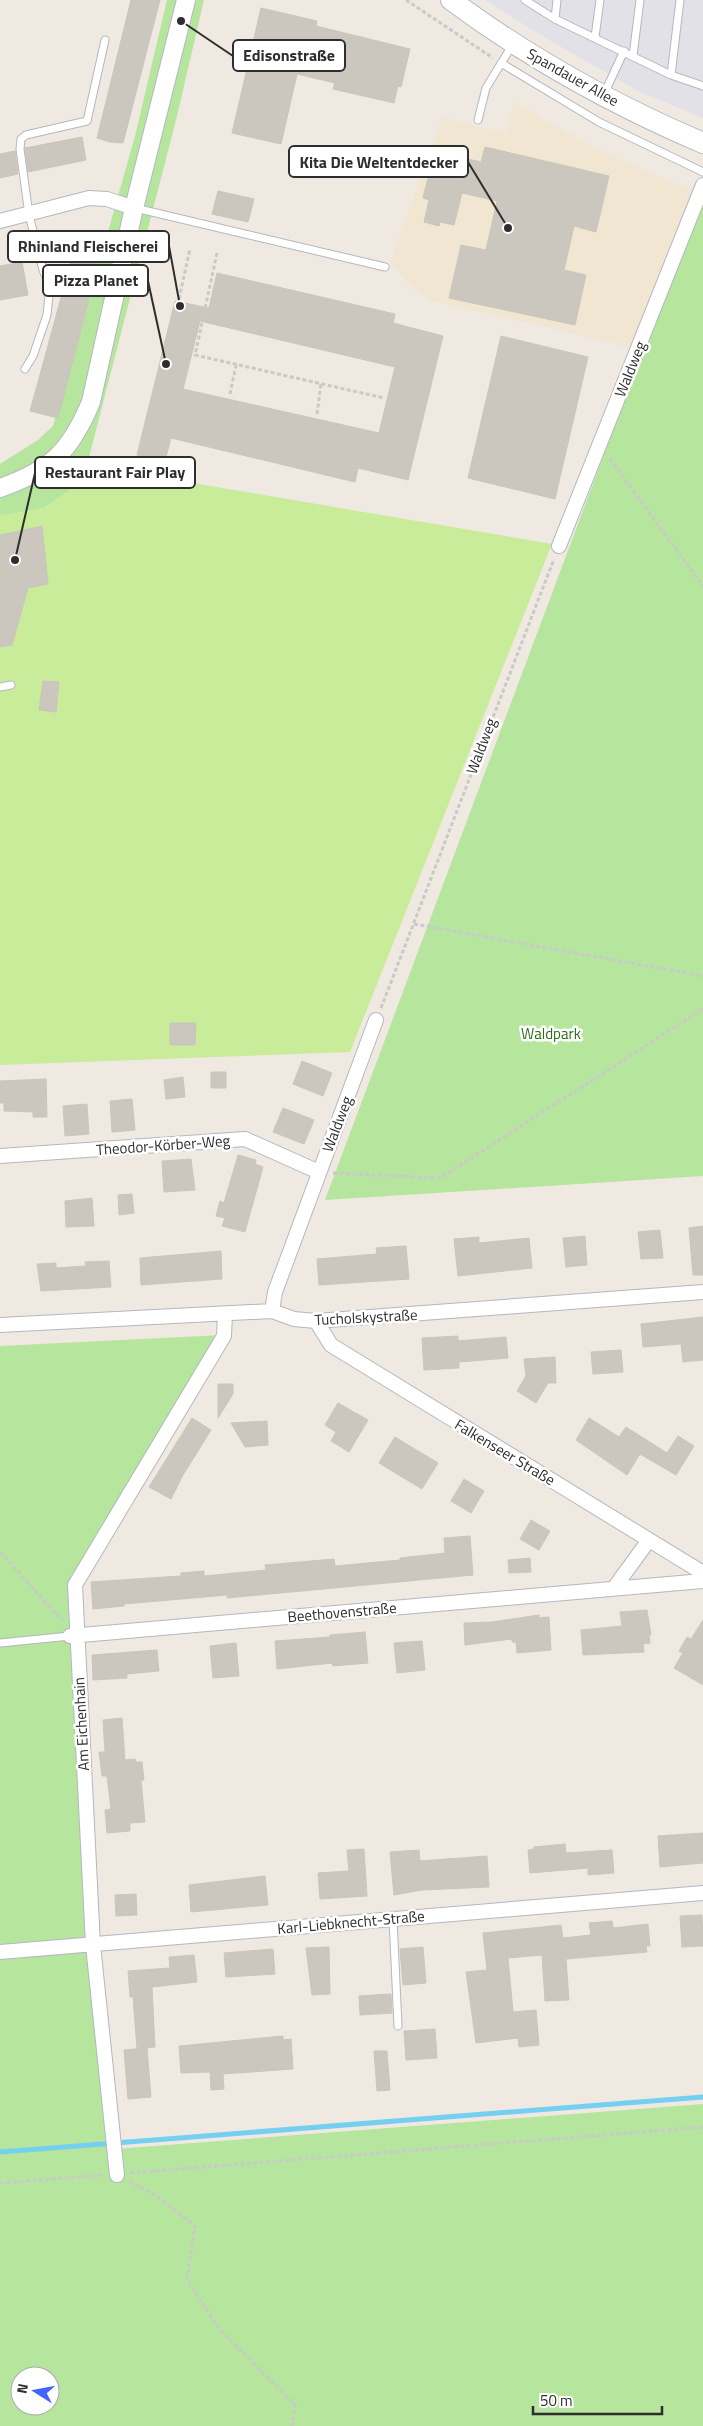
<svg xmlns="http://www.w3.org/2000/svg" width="703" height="2426" viewBox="0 0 703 2426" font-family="'Titillium Web',sans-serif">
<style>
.industrial{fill:#e3e1e8}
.education{fill:#f0e6d1}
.green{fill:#b6e59e;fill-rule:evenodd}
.pitch{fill:#c9ec9a}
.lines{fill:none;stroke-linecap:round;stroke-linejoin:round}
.stream{stroke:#75cff0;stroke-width:5}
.building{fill:#cbc7bf;stroke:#cbc5ba;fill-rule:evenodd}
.service-casing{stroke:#b4b7c1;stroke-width:9}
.minor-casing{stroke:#b4b7c1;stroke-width:16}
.tertiary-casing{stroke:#b4b7c1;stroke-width:20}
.secondary-casing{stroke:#b4b7c1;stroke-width:22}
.path{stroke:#c9c9c9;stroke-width:3;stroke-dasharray:4 2.5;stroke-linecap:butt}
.service{stroke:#fff;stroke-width:7}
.minor{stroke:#fff;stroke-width:14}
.tertiary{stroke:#fff;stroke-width:18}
.secondary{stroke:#fff;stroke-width:20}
.labels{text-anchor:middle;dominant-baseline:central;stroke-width:5;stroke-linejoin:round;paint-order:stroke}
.street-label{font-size:15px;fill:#2e2e2e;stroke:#fff}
.park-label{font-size:15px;fill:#2c6e1b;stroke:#fff}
.leader{fill:none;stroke:#2e2e2e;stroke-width:2}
.callout-dot{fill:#2e2e2e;stroke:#fff;stroke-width:2}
.callout{fill:#fff;stroke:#2e2e2e;stroke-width:2}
.callout-label{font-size:16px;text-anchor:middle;font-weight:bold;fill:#2e2e2e}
</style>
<rect width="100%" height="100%" fill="#efe9e1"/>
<path class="industrial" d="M 485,0 L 703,0 L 703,118 L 640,92 L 549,40 Z"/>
<path class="education" d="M 514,102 L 593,147 L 692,191 L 629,350 L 617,344 L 429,300 L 409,285 L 390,262 L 443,117 L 505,133 Z"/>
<path class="green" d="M 167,0 L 204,0 L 176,120 L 87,465 L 69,491 L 44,508 L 0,516 L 0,464 L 38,440 L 53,426 L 135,136 Z
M 703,201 L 703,1176 L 325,1200 L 612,433 Z
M 224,1335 L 75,1588 L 69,1619 L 91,1947 L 115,2149 L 703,2104 L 703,2426 L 0,2426 L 0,1346 ZM 20,2376 L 50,2376 L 50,2406 L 20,2406 Z"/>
<path class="pitch" d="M 87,465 L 552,544 L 350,1052 L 0,1065 L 0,516 L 44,508 L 69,491 Z"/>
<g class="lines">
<path class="stream" d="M 0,2152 L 703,2097"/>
</g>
<path class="building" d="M 131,0 L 160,0 L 123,143 L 110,142 L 97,138 Z
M 261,8 L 317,21 L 316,26 L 410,49 L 401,87 L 398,86 L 394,103 L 333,89 L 335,83 L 297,74 L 281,144 L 232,133 Z
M 82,137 L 86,160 L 28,172 L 25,148 Z
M 485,147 L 609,176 L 596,232 L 574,226 L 564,270 L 586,275 L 575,325 L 449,298 L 461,245 L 486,250 L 497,201 L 462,193 L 454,225 L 440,222 L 439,226 L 424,222 L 429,200 L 423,198 L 429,174 L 435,176 L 441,153 L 481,162 Z
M 15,151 L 18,174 L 0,178 L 0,154 Z
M 218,191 L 254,199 L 248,222 L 212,214 Z
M 73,254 L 99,260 L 58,418 L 30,411 Z
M 22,262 L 28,295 L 0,300 L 0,266 Z
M 217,273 L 395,314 L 393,323 L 443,336 L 408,480 L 358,468 L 355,482 L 171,438 L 165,461 L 137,455 L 175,301 L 209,308 ZM 200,321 L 395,367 L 379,433 L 183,389 Z
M 501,336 L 588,357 L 555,499 L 468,478 Z
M 42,526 L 48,584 L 28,588 L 12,645 L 0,647 L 0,535 Z
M 43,681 L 59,682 L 56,712 L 39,710 Z
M 170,1023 L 196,1023 L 195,1045 L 170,1045 Z
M 302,1061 L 332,1073 L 323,1096 L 293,1084 Z
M 211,1072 L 226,1072 L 226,1088 L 211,1088 Z
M 183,1077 L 185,1097 L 166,1099 L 164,1080 Z
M 46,1079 L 47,1117 L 33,1117 L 33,1112 L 4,1111 L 4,1103 L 0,1103 L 0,1081 Z
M 132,1099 L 135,1130 L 112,1132 L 110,1101 Z
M 87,1104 L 89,1134 L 65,1136 L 63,1106 Z
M 283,1108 L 314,1120 L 304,1144 L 273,1132 Z
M 238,1155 L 256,1160 L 255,1164 L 263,1167 L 245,1232 L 222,1226 L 225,1218 L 216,1216 L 220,1201 L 224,1203 Z
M 191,1159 L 195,1190 L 164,1192 L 162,1161 Z
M 132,1194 L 134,1213 L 119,1215 L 118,1195 Z
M 92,1198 L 94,1226 L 66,1227 L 65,1201 Z
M 703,1226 L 703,1275 L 693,1275 L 689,1228 Z
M 660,1230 L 663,1258 L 641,1259 L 638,1232 Z
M 585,1236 L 587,1265 L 566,1267 L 563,1238 Z
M 479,1237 L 479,1243 L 529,1238 L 532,1268 L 458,1276 L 454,1239 Z
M 406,1246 L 409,1279 L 319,1285 L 317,1259 L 377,1254 L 376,1248 Z
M 221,1251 L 222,1279 L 141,1285 L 140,1258 Z
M 109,1261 L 111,1287 L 41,1291 L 37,1264 L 56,1263 L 56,1268 L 86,1266 L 85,1262 Z
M 703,1317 L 703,1360 L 683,1362 L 681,1344 L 643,1347 L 641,1324 Z
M 458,1336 L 458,1341 L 506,1337 L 508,1358 L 459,1362 L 459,1368 L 424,1370 L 422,1338 Z
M 621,1350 L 623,1372 L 593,1374 L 591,1352 Z
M 555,1357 L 556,1383 L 548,1383 L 536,1403 L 517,1391 L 526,1376 L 524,1359 Z
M 218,1384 L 233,1384 L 233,1394 L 218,1418 Z
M 338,1403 L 368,1420 L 349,1452 L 331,1441 L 336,1432 L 325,1425 Z
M 192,1418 L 211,1430 L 183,1475 L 171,1499 L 149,1487 Z
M 589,1418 L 619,1437 L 626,1427 L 667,1453 L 678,1436 L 694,1446 L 676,1475 L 640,1454 L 627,1475 L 576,1440 Z
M 267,1421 L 268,1445 L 245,1447 L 231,1423 Z
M 395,1437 L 438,1463 L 422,1489 L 379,1463 Z
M 464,1479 L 484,1491 L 471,1513 L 451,1501 Z
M 531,1520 L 550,1531 L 539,1550 L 520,1539 Z
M 470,1536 L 473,1575 L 227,1598 L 227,1595 L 124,1604 L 124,1606 L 93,1609 L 91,1582 L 181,1576 L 181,1573 L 204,1571 L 204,1576 L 266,1570 L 265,1565 L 334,1559 L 335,1566 L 400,1560 L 400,1558 L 445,1553 L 444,1538 Z
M 530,1558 L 531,1572 L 509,1573 L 508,1560 Z
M 647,1610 L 651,1635 L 649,1635 L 650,1643 L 643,1644 L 644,1652 L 583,1655 L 581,1630 L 622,1626 L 620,1612 Z
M 539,1615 L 539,1618 L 549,1617 L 551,1650 L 517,1653 L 516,1642 L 512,1642 L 512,1639 L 465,1645 L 464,1623 L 492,1622 Z
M 703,1620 L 703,1685 L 674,1668 L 683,1653 L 679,1651 L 687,1637 L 691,1639 Z
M 365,1632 L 368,1663 L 333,1666 L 332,1663 L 277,1669 L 275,1641 L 330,1637 L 330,1635 Z
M 422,1641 L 425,1670 L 397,1673 L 394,1643 Z
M 236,1643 L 239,1676 L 213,1678 L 210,1646 Z
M 157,1650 L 159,1671 L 127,1674 L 127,1678 L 93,1680 L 92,1655 Z
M 122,1718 L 125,1760 L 135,1759 L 136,1762 L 142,1762 L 144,1780 L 141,1780 L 145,1822 L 130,1823 L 130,1831 L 107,1833 L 105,1810 L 111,1809 L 107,1776 L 102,1776 L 99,1752 L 105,1752 L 103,1720 Z
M 703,1833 L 703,1863 L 660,1867 L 658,1836 Z
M 565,1844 L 566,1853 L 612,1850 L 614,1873 L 588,1875 L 588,1868 L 530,1873 L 528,1850 L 534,1849 L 534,1847 Z
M 364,1849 L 367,1896 L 320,1899 L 318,1873 L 349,1871 L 347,1850 Z
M 419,1850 L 420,1861 L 487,1856 L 489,1887 L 422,1890 L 394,1895 L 390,1852 Z
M 265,1876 L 268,1905 L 191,1912 L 189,1885 Z
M 136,1894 L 137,1915 L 116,1916 L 115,1895 Z
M 702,1915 L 703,1946 L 682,1947 L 680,1916 Z
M 612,1921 L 613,1928 L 648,1924 L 650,1946 L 646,1946 L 647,1952 L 566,1959 L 569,2000 L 545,2001 L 542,1955 L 508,1958 L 513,2012 L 536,2010 L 539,2045 L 519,2047 L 518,2038 L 476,2043 L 466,1972 L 487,1970 L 483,1933 L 561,1925 L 563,1938 L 591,1935 L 589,1923 Z
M 329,1947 L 330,1994 L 312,1995 L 306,1948 Z
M 423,1947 L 426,1983 L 403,1985 L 400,1949 Z
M 273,1949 L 275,1974 L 226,1977 L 224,1953 Z
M 194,1955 L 197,1982 L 152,1987 L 155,2047 L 137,2049 L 133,1997 L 130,1997 L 128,1971 L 170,1968 L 169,1957 Z
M 391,1994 L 392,2013 L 360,2015 L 359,1996 Z
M 435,2029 L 437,2058 L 406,2060 L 404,2031 Z
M 283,2036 L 283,2040 L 291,2039 L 293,2069 L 223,2074 L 224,2089 L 211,2090 L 210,2072 L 181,2073 L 179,2046 Z
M 147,2048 L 151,2097 L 128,2099 L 124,2050 Z
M 374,2051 L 387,2051 L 390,2090 L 377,2091 Z"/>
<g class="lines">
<defs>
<path id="service" d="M 525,0 L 555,19 L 671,75 L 703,86
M 555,19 L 557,0
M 595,37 L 600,0
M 633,56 L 640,0
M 501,63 L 599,122 L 703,172
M 671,75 L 680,0
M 604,94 L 624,51
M 478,120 L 486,88 L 513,44
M 135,208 L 385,267
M 25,369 L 33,356 L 47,315 L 50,286 L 43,270 L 29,215 L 20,149 L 21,139 L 26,135 L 87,121 L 105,40
M 0,687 L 11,685
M 0,1643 L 70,1636
M 393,1919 L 398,2026"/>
<path id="minor" d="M 0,221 L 89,198 L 107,199 L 134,208
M 559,546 L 703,185
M 0,1156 L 245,1139 L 319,1172
M 272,1311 L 275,1292 L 376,1020
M 316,1321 L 331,1345 L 703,1573
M 0,1325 L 272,1311 L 294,1319 L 316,1321 L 703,1292
M 614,1588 L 649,1540
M 70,1636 L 703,1581
M 0,1952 L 703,1893
M 117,2175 L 93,1945 L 75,1585 L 224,1336 L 225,1314"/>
<path id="tertiary" d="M 0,488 C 51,470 70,452 91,402 L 134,208 L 186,0"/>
<path id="secondary" d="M 451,0 C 528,57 614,105 703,143"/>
</defs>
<use href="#service" class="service-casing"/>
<use href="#minor" class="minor-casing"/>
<use href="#tertiary" class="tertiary-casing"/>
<use href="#secondary" class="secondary-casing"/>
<path class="path" d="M 406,0 L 493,58
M 217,253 L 195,355 L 384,398
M 179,299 L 190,249
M 230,394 L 236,365
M 317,414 L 321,384
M 610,459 L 703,586
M 414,924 L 703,976
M 381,1008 L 554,559
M 333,1173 L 440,1178 L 703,1009
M 0,1552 L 62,1620
M 130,2173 L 703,2127
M 129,2181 L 158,2197 L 195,2226 L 187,2279 L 220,2330 L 295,2405 L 292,2426
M 0,2183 L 104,2175"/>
<use href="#service" class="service"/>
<use href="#minor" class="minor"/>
<use href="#tertiary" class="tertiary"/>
<use href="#secondary" class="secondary"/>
</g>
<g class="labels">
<g class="street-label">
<text transform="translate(573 77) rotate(29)">Spandauer Allee</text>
<text transform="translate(630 369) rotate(-68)">Waldweg</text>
<text transform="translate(481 746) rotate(-69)">Waldweg</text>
<text transform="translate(337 1124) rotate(-69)">Waldweg</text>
<text transform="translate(163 1145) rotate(-4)">Theodor-Körber-Weg</text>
<text transform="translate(366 1317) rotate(-3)">Tucholskystraße</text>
<text transform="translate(505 1452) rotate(31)">Falkenseer Straße</text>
<text transform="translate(342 1612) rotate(-5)">Beethovenstraße</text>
<text transform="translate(81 1724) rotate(-93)">Am Eichenhain</text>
<text transform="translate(351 1922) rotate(-5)">Karl-Liebknecht-Straße</text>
</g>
<g class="park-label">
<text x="551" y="1033">Waldpark</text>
</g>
</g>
<path class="leader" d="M181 21L233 56M508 228L468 162M180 306L169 246M166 364L148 281M15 560L35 473"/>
<g class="callout-dot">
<circle cx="181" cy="21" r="5"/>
<circle cx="508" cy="228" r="5"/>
<circle cx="180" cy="306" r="5"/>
<circle cx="166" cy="364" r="5"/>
<circle cx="15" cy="560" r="5"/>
</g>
<g class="callout">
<rect x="233" y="40" width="112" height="31" rx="5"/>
<rect x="289" y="146" width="179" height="31" rx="5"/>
<rect x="8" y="231" width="161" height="31" rx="5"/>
<rect x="43" y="265" width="105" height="31" rx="5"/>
<rect x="35" y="457" width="160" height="31" rx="5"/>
</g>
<g class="callout-label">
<text x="289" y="61">Edisonstraße</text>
<text x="379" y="168">Kita Die Weltentdecker</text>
<text x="88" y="252">Rhinland Fleischerei</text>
<text x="96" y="286">Pizza Planet</text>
<text x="115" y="478">Restaurant Fair Play</text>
</g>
<g transform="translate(35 2391) rotate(281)"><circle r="24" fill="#ffffff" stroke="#ababab"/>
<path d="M0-4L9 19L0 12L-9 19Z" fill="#4264fb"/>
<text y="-8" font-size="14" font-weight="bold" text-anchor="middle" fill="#2e2e2e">N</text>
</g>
<path d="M533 2406v8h129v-8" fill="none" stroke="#2e2e2e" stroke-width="2.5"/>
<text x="540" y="2406" font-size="15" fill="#2e2e2e" stroke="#ffffff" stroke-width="4" paint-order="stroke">50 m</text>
</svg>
